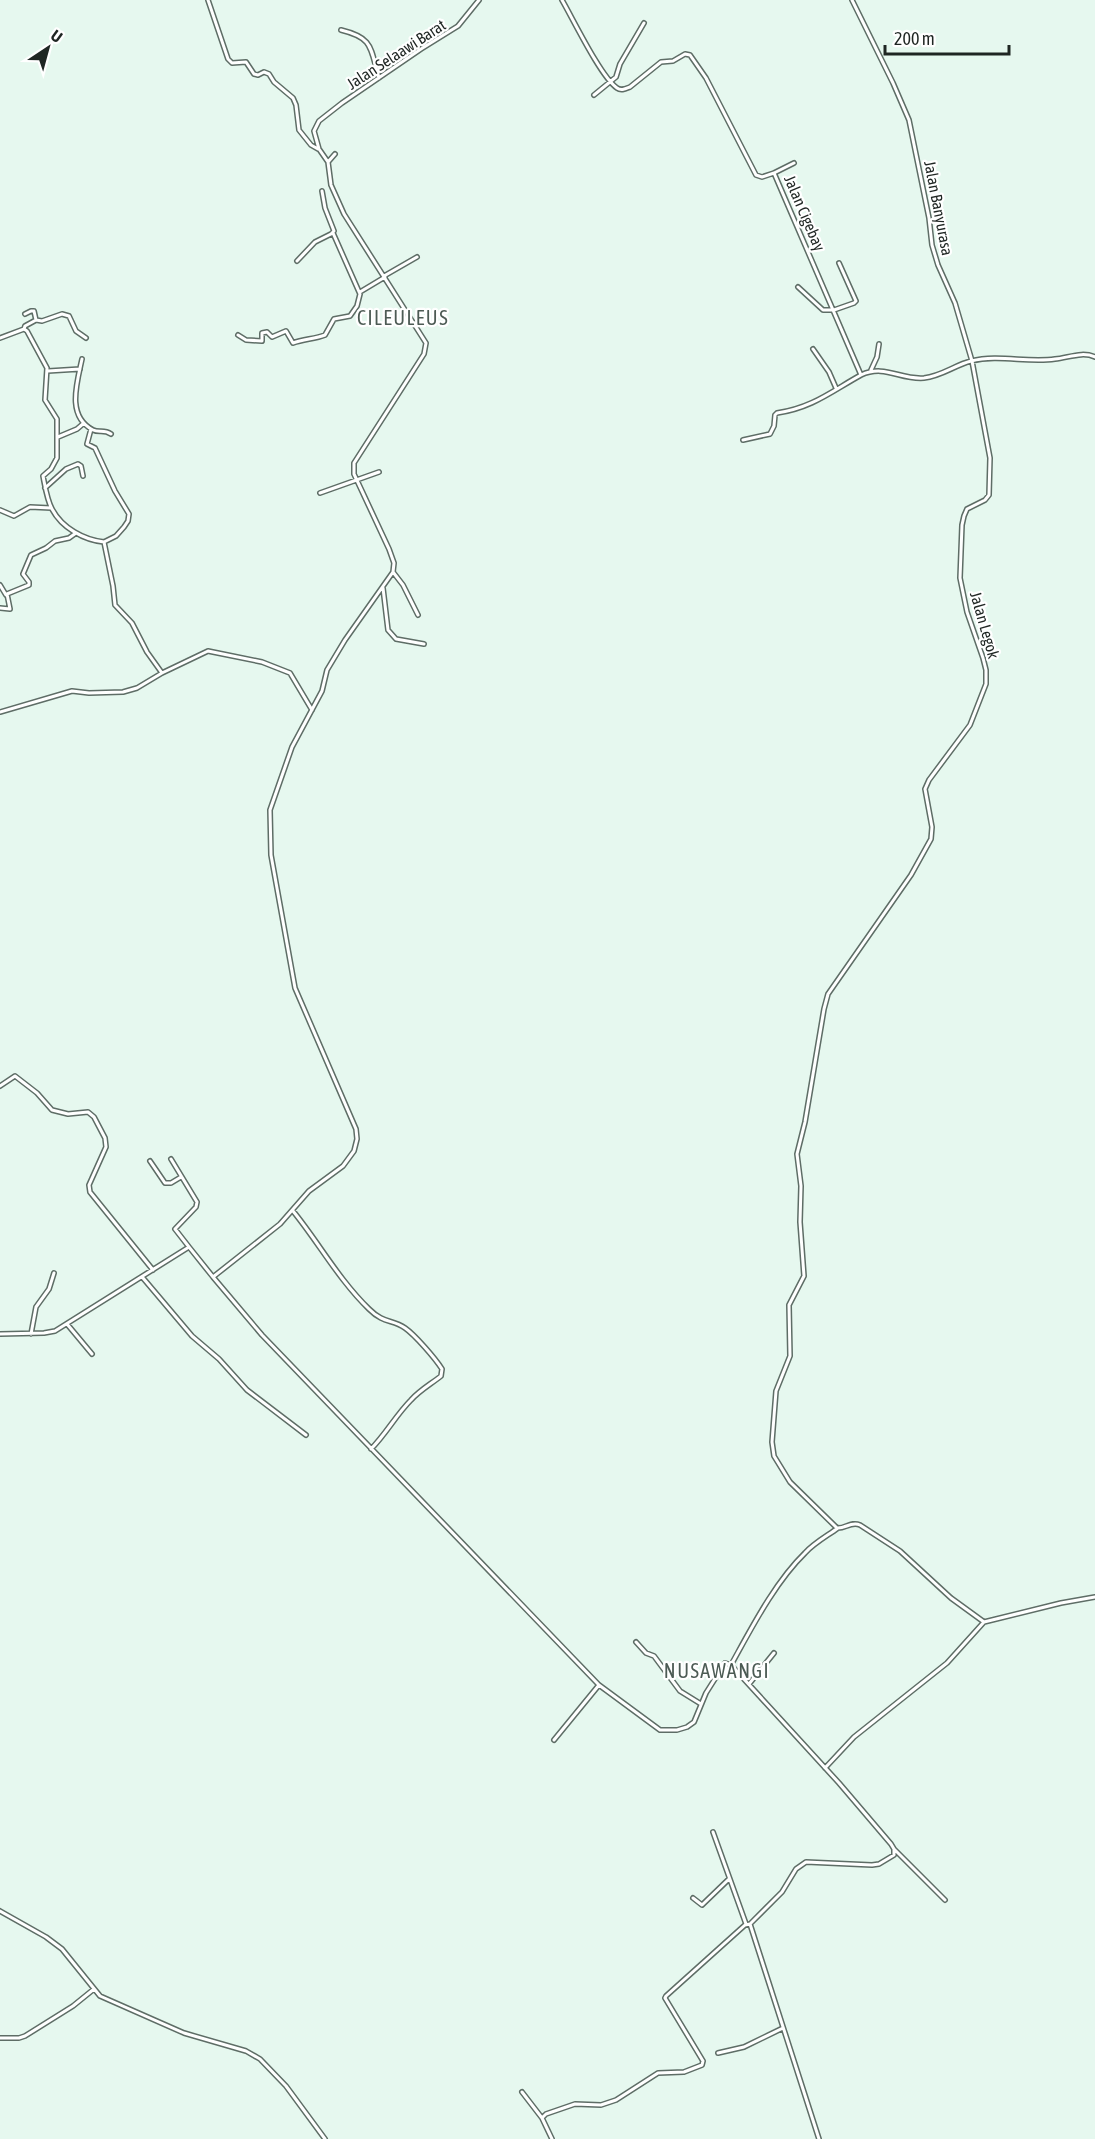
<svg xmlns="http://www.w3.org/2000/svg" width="1095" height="2139" viewBox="0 0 1095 2139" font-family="'Asap Condensed',sans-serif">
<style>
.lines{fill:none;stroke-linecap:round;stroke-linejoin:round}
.street-casing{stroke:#5e6d66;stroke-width:6}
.street{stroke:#fff;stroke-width:3}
.labels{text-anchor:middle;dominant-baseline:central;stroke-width:4.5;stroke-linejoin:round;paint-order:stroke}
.street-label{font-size:16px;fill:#1f2623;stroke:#fff}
.quarter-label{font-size:20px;letter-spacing:1.5px;fill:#4c5b54;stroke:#fff}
</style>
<rect width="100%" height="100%" fill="#e6f8ef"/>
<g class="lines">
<defs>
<path id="street" d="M 208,0 L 228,59 L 232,63 L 246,62 L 254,74 L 258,75 L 264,72 L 269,74 L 274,82 L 293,98 L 296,105 L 299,130 L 311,145 L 318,149
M 479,0 L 458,26 L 421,49 L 342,103 L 319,121 L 314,131 L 319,149 L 328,162 L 331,185 L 344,214 L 426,343 L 424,354 L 354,463 L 354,474 L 389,549 L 394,563 L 393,572 L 345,640 L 327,670 L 322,691 L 292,747 L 270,810 L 271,855 L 295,988 L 356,1129 L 357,1139 L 354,1151 L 343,1166 L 309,1191 L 280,1224 L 213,1277 L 262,1335 L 599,1685 L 660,1730 L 677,1730 L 687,1727 L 694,1722 L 706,1693 L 725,1663 L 731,1665 L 839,1783 L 891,1844 L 894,1849 L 894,1855 L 879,1864 L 872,1865 L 806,1862 L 796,1869 L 782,1892 L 750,1924 L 819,2139
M 562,0 C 573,19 601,77 617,88 C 621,91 625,89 630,87 L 661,62 L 673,61 L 685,54 L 690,55 L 706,78 L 756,175 L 762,177 L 774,173 L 861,375 C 885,364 900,380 924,378 C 942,376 955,365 971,361 C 999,354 1027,363 1055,359 C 1068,358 1082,351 1095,357
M 852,0 L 893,83 L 909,120 L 929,218 L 932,245 L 938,265 L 955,303 L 972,361 L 990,458 L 989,495 L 985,500 L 967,509 L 964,516 L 962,525 L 960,578 L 967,612 L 983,658 L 986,670 L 986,684 L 970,725 L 929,780 L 925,789 L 932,827 L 931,839 L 911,875 L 828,994 L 824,1009 L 805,1122 L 797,1154 L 801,1186 L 800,1222 L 804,1276 L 789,1305 L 790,1356 L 776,1391 L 772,1442 L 774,1456 L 790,1482 L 837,1528 C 845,1529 851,1521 860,1525 L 900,1551 L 951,1598 L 984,1622
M 341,30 C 374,38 370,48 379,78
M 594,95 L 616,77 L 620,64 L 644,23
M 328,162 L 335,154
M 774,173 L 794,163
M 297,261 L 315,242 L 331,234 L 334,231 L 325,208 L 322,191
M 384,276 L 417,257
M 798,287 L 823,310 L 834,310 L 854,303 L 856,301 L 839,263
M 360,292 L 385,277
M 25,314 L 31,311 L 34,311 L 36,320
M 24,329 L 25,326 L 36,320 L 42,321 L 62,314 L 69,316 L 76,331 L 86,338
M 238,335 L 246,340 L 262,341 L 262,333 L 267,332 L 272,337 L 286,331 L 293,343 C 304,339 315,339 325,335 L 334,319 L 350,316 L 357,306 L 360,294 L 333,233
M 0,338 L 24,329 L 27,331 L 47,368 L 45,400 L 57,419 L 57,458 L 51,469 L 43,476 C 45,486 47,500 52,509 C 62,528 84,540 104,542 L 113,586 L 115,605 L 132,623 L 147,652 L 162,673 L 208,651 L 262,662 L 290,673 L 312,710
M 813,349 L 829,372 L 836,388
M 82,359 C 77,383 66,416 93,430 C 99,433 104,429 111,434
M 871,370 L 877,357 L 879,344
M 48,371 L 80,369
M 91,429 L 87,444 L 95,448 L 115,491 L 129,514 L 128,521 L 124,527 L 116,536 L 104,542
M 58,437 L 77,429 L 84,423
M 743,440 L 770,434 L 774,426 L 775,415 L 777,413 C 812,408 832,391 861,375
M 45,488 L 66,469 L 78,464 L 81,466 L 83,476
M 320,493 L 379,472
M 0,510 L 14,516 L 30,507 L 51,508
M 393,572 L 403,585 L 418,615
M 0,585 L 6,595
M 383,588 L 388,630 L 396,639 L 424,644
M 0,608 L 10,609 L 7,594 L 29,585 L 29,582 L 23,574 L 31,555 L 46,548 L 55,541 L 69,538 L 76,533
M 0,712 L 72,691 L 89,693 L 123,692 L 137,688 L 162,673
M 0,1086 L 15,1076 L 37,1093 L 52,1110 L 68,1114 L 88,1112 L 94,1117 L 105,1138 L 106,1147 L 89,1185 L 90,1192 L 153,1270
M 171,1159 L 197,1202 L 196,1207 L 175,1229 L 189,1247
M 150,1161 L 165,1183 L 171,1183 L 181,1177
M 293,1211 C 319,1243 339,1280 369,1309 C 384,1324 392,1319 405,1328 C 415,1335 435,1358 442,1369 L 441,1376 C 431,1384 420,1390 411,1400 C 396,1415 386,1434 371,1449
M 143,1278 L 192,1336 L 219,1359 L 247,1390 L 306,1435
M 67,1324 L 92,1354
M 0,1334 L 44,1333 L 55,1331 L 189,1247 L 213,1277
M 31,1334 L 36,1307 L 49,1289 L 54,1273
M 636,1642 L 646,1653 L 654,1656 L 680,1691 L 701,1704
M 731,1665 C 751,1629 775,1582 805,1553 C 814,1543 827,1536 838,1528
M 749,1684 L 774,1653
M 554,1740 L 599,1685
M 825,1768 L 854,1737 L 947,1663 L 984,1622 L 1061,1603 L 1095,1597
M 713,1832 L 746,1924
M 894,1849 L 945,1900
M 693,1898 L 702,1905 L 729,1879
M 0,1911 L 46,1937 L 62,1949 L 100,1996 L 184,2033 L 246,2051 L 260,2059 L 286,2086 L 325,2139
M 0,2038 L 19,2038 L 25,2036 L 73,2006 L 94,1989
M 718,2053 L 744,2047 L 783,2028
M 522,2092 L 542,2118
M 552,2139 L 542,2118 L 546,2114 L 575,2104 L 601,2105 L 616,2100 L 658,2073 L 684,2072 L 702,2065 L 703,2061 L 665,1998 L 666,1996 L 745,1925 L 750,1924"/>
</defs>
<use href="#street" class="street-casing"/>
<use href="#street" class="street"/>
</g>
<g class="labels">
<g class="street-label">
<text transform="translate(396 54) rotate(-33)">Jalan Selaawi Barat</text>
<text transform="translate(939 208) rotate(79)">Jalan Banyurasa</text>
<text transform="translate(805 213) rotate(67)">Jalan Cigebay</text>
<text transform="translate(985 625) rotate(74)">Jalan Legok</text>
</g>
<g class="quarter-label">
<text x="403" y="317">CILEULEUS</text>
<text x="717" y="1670">NUSAWANGI</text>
</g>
</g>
<g transform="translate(48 48) rotate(36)" stroke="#ffffff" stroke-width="4.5" paint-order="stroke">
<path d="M0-4.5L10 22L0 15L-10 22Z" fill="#1f2623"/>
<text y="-9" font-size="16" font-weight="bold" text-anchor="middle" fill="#1f2623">U</text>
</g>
<path d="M885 45v9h124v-9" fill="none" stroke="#1f2623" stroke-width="3"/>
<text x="894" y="45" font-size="18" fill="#1f2623" stroke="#ffffff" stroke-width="4.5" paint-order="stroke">200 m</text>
</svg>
